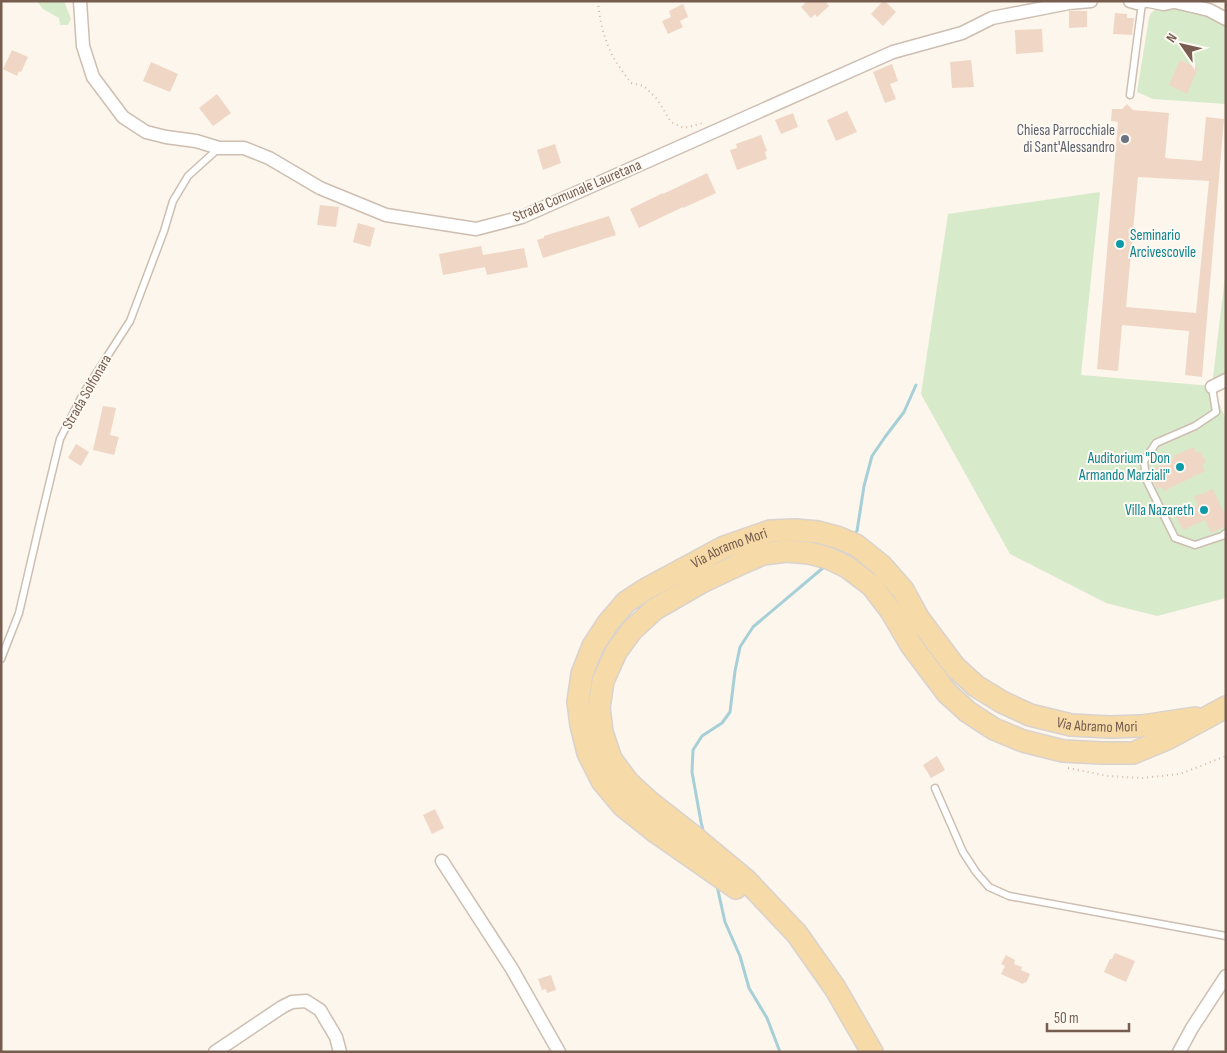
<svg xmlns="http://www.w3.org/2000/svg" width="1227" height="1053" viewBox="0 0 1227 1053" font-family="'Sofia Sans Condensed',sans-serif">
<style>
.green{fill:#d7eaca}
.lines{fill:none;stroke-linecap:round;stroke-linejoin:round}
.stream{stroke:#a7cfd7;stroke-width:3}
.building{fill:#f0d6c5;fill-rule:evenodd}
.service-casing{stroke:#cebeb1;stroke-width:9}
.minor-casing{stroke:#cebeb1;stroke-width:15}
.primary-casing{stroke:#d9d2ce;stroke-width:24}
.path{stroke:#d6b9a7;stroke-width:2;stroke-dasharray:1 4;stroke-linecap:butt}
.service{stroke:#fff;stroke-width:6}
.minor{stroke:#fff;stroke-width:12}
.primary{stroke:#f6daa8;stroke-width:21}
.worship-dot{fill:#6b7280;stroke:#fefaf3;stroke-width:2}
.culture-dot{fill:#0f9aa8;stroke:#fefaf3;stroke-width:2}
.labels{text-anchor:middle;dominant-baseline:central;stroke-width:4;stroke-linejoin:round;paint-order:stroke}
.worship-label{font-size:15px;fill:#5b616d;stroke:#fefaf3;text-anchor:end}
.street-label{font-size:15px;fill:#775d4f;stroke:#fefaf3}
.culture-label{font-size:15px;fill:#0d838f;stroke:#fefaf3;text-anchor:end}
</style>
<rect width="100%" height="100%" fill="#fcf6ec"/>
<path class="green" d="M 37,1 L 64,1 L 71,19 L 68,25 L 60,25 L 59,18 L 43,9 Z
M 1160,6 L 1206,14 L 1226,24 L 1226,104 L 1153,99 L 1137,92 L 1149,18 L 1151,13 Z
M 1100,192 L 1081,375 L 1212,386 L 1226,268 L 1226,380 L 1212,387 L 1226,419 L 1226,597 L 1222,599 L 1157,616 L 1106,603 L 1010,554 L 921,394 L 948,214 Z"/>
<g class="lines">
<path class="stream" d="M 854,534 L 857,531 L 864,486 L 872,456 L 885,437 L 904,412 L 916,385
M 704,834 L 701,822 L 692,772 L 693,750 L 702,736 L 722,723 L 730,712 L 735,671 L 740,647 L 753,627 L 824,567
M 717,886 L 725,922 L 740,956 L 749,988 L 767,1018 L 780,1052"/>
</g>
<path class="building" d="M 807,1 L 825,1 L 829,6 L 817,17 L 815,14 L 811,18 L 801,7 Z
M 883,1 L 885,1 L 896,12 L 883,26 L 871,14 Z
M 683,4 L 688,17 L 680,21 L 683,27 L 668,34 L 662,21 L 671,17 L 669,11 Z
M 1069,11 L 1087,11 L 1087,27 L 1069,28 Z
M 1115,13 L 1127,14 L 1127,18 L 1134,18 L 1132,35 L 1113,34 Z
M 1042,29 L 1043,52 L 1016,54 L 1015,30 Z
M 12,50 L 28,57 L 21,72 L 19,71 L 17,76 L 3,69 Z
M 971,60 L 974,87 L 952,88 L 950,62 Z
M 1180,60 L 1198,68 L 1187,94 L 1169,85 Z
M 151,62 L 178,74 L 170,92 L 143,81 Z
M 892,64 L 898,81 L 890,84 L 896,99 L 885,103 L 873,72 Z
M 217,94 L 231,113 L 213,126 L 199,108 Z
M 1127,104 L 1133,110 L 1169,113 L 1165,158 L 1202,161 L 1206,117 L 1224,119 L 1202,377 L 1185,375 L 1189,331 L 1122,325 L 1118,371 L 1097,369 L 1118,122 L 1111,121 L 1112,109 L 1122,109 ZM 1138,177 L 1209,181 L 1196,313 L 1126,307 Z
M 847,111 L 857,132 L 836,141 L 827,120 Z
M 793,113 L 798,127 L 781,134 L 775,120 Z
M 761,135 L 767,151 L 765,152 L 767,159 L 737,170 L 730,150 L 737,148 L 736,144 Z
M 555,144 L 561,163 L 543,170 L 537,150 Z
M 707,173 L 716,193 L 683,208 L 683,207 L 639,228 L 630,209 L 663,193 L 663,194 Z
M 320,205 L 339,207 L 336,227 L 317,225 Z
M 609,216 L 616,235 L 543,258 L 537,240 L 544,238 L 544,236 Z
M 358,223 L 375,228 L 370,247 L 353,242 Z
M 481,246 L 483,255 L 524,248 L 528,267 L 487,275 L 485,267 L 443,275 L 439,254 Z
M 103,406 L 116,408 L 110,435 L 119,437 L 114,455 L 93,450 Z
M 76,444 L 89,452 L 81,466 L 68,458 Z
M 1194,447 L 1196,453 L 1200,451 L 1206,462 L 1202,464 L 1205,471 L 1164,491 L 1162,487 L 1157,489 L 1150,470 L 1173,460 L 1175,455 Z
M 1213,489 L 1226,517 L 1226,526 L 1211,533 L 1205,520 L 1183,530 L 1175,515 L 1198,505 L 1194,497 Z
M 937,756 L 945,770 L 931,778 L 923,765 Z
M 435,809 L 444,828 L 432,834 L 423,815 Z
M 1115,953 L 1135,961 L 1126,982 L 1104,972 L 1110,959 L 1112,959 Z
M 1006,955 L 1015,960 L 1014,964 L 1022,967 L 1021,970 L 1030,974 L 1026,983 L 1024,982 L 1023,984 L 1001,974 L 1005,966 L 1001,964 Z
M 551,975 L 556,990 L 547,993 L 546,989 L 542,990 L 538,979 Z"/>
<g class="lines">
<defs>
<path id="service" d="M 1130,95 L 1142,3
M 1212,387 L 1216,412 L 1195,426 L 1156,443 L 1144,461 L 1146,479 L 1175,538 L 1195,545 L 1222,536 L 1226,533
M 1,659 L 19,613 L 41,518 L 60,439 L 83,394 L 130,321 L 164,231 L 173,201 L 188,176 L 219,148
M 935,788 L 963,852 L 976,872 L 989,887 L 1009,896 L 1226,936"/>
<path id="minor" d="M 80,1 L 83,46 L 93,77 L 123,117 L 146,132 L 166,137 L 196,141 L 219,148 L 244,148 L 269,158 L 320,188 L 386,215 L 476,229 L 522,217 L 893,52 L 962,33 L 992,18 L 1069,3 L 1091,1
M 1130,1 L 1137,3 L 1146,1
M 1149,1 L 1164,4 L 1173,2
M 1171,1 L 1209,10 L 1226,19
M 1212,387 L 1226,380
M 442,861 L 512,969 L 559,1052
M 215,1052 L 282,1007 L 292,1002 L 306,1001 L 320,1010 L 336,1037 L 340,1052
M 1179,1052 L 1192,1028 L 1226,976"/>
<g id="primary">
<path id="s1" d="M 736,888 L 657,833 L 623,806 L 602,781 L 588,753 L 581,725 L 578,702 L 582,674 L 593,646 L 608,623 L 626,602 L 646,589 L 724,547 L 770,531 L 795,530 L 818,532 L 837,537 L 856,545 L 881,565 L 903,590 L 919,619 L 955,667 L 976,686 L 1002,702 L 1030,715 L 1071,725 L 1110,727 L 1142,726 L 1195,718"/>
<path d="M 872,1052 L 835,988 L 797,934 L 746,880 L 693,836 L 651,803 L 628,782 L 611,759 L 602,732 L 599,708 L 603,681 L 616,652 L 632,630 L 655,609 L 700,583 L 740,564 L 763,554 L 786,551 L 809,553 L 828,558 L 847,567 L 872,586 L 891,611 L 911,645 L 947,693 L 968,712 L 994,729 L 1023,741 L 1063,751 L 1102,753 L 1133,753 L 1167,739 L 1226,707"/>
</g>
</defs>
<use href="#service" class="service-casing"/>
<use href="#minor" class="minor-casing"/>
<use href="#primary" class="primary-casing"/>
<path class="path" d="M 598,1 C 599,15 602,30 607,43 C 612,58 622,71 631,83 L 644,86 L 657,99 L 671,122 L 684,128 L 703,123
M 1068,768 L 1108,776 L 1142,778 L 1180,774 L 1226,756"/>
<use href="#service" class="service"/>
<use href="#minor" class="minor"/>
<use href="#primary" class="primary"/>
</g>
<circle class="worship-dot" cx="1125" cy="139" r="5"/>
<g class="culture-dot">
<circle cx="1120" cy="244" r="5"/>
<circle cx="1180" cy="467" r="5"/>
<circle cx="1204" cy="510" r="5"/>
</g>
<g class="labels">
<g class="worship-label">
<text x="1115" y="130">Chiesa Parrocchiale<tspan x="1115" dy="17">di Sant'Alessandro</tspan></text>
</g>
<g class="street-label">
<text transform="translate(577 191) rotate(-23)">Strada Comunale Lauretana</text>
<text transform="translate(87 392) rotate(-60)">Strada Solfonara</text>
<text stroke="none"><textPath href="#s1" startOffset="486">Via Abramo Mori</textPath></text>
<text stroke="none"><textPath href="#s1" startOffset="935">Via Abramo Mori</textPath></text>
</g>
<g class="culture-label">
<text x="1130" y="235" text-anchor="start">Seminario<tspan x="1130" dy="17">Arcivescovile</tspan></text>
<text x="1170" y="458">Auditorium "Don<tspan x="1170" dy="17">Armando Marziali"</tspan></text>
<text x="1194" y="510">Villa Nazareth</text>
</g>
</g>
<rect width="1227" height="1053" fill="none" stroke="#775d4f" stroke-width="5"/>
<g transform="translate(1182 45) rotate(304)" stroke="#fefaf3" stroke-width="4" paint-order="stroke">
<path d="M0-4L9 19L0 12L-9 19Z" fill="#775d4f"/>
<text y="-8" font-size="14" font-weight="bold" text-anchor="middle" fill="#775d4f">N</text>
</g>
<path d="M1047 1023v8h82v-8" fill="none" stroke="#775d4f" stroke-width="2.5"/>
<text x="1054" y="1023" font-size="15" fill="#775d4f" stroke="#fefaf3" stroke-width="4" paint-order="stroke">50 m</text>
</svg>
